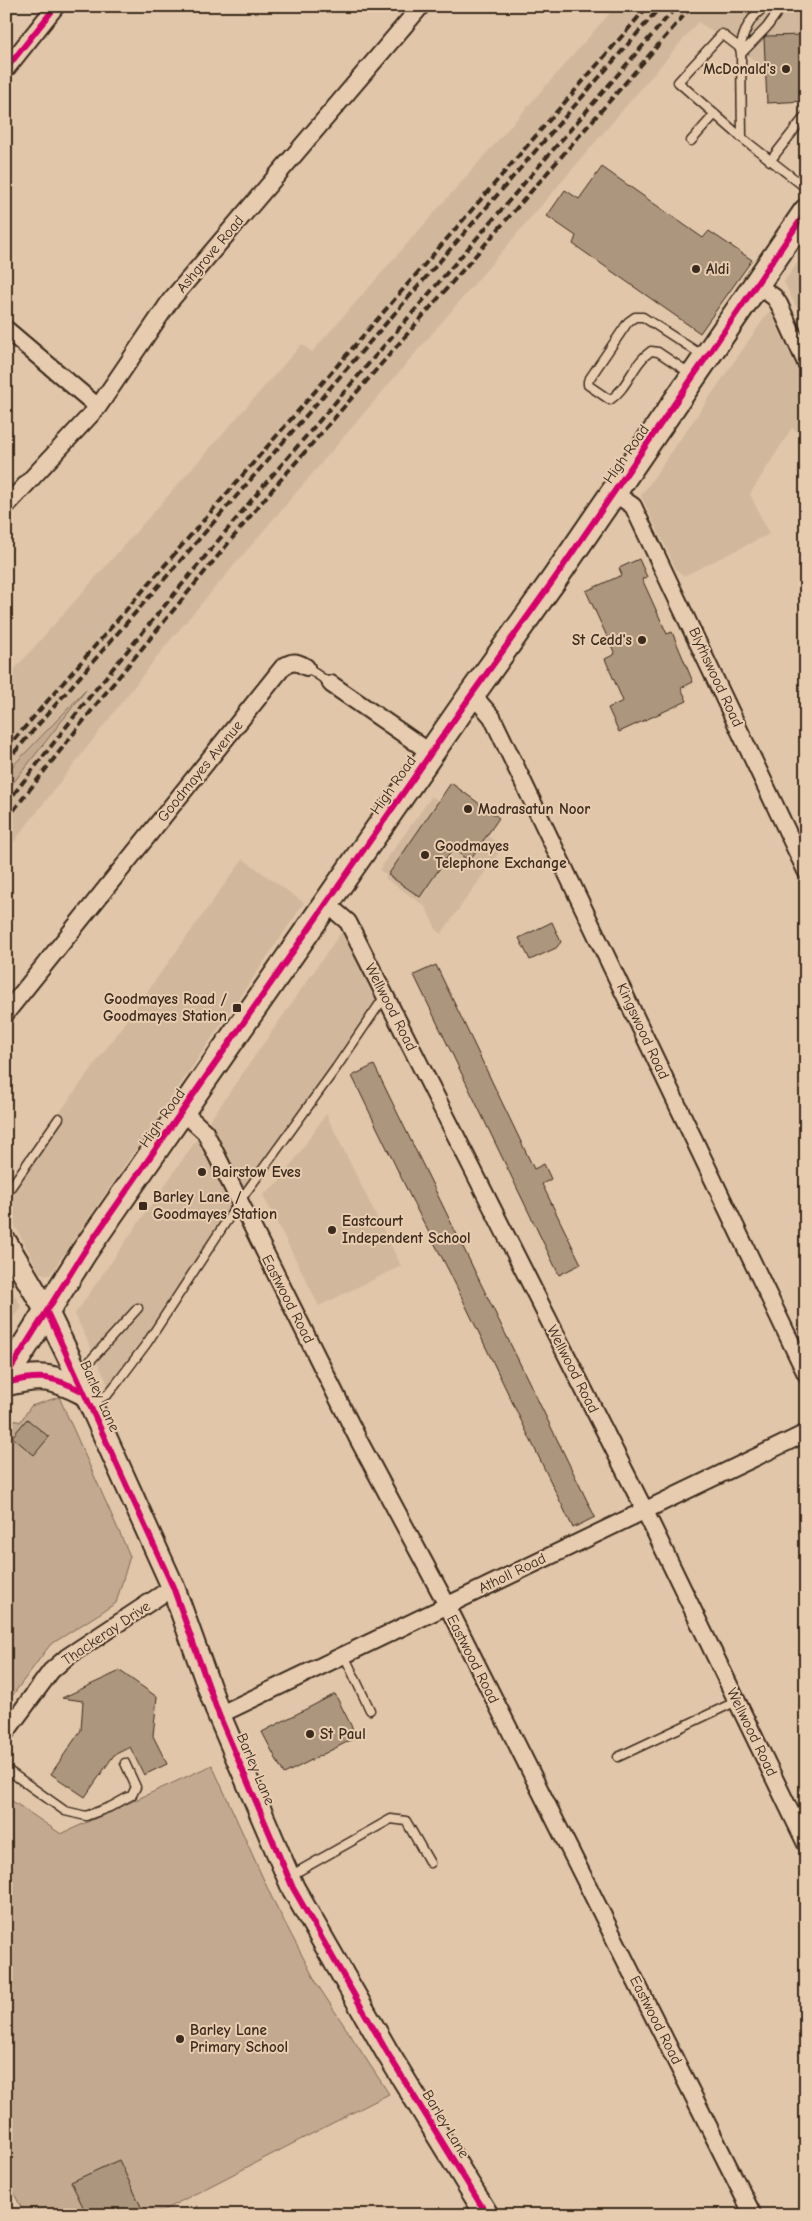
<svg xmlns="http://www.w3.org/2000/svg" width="812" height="2221" viewBox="0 0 812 2221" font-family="'Comic Neue',sans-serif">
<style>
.built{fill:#d1b89c}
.green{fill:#c3a990;stroke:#7f6a57}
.building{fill:#ad967e;stroke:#3b2a1e}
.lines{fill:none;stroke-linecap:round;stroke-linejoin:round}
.lane-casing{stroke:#3b2a1e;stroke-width:11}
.street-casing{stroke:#3b2a1e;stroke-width:20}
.secondary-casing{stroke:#3b2a1e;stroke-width:26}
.primary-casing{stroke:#3b2a1e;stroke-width:29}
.lane{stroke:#e8ccaf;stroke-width:8}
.street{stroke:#e8ccaf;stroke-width:16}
.secondary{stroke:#e8ccaf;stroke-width:22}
.primary{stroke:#e8ccaf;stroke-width:25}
.rail{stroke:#3b2a1e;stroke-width:4;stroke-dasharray:8 4;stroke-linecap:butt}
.cycleway-casing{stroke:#e8ccaf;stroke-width:9}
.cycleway{stroke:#d6006c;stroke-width:6}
.poi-dot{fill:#3b2a1e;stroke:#e8ccaf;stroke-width:2}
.labels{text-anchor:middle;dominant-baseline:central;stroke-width:4;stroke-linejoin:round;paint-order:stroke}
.poi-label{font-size:15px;font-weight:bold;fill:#3b2a1e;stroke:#e8ccaf;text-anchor:start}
.street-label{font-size:15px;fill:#3b2a1e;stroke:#e8ccaf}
</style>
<rect width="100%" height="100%" fill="#e1c6a9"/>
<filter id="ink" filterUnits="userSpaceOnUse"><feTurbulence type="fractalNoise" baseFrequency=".02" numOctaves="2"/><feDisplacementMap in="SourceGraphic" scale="10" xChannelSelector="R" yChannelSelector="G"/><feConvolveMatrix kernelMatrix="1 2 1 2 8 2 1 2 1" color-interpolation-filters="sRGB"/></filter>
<g filter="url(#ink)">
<path class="built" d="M 616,6 L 806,6 L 806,95 L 698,22 L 167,644 L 6,852 L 6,679 L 302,344 L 312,352 Z
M 806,251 L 806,326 L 784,282 Z
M 770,310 L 806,389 L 806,430 L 800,433 L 792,428 L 750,494 L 769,534 L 684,576 L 676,569 L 641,496 Z
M 432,796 L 503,847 L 441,934 L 437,931 L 425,906 L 385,878 L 387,875 L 379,870 Z
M 243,859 L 304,903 L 50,1275 L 40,1273 L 6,1209 L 6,1187 Z
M 342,931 L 381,1008 L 110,1389 L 75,1314 Z
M 326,1114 L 401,1266 L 319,1306 L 263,1195 L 280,1181 Z
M 6,1282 L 21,1306 L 6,1328 Z"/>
<path class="green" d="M 86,690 L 6,792 L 6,773 Z
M 59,1397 L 130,1556 L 116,1603 L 50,1645 L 6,1704 L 6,1427 L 15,1420 L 20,1422 L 31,1406 Z
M 212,1765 L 271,1896 L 317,1984 L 389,2094 L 154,2215 L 25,2215 L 6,2178 L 6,1801 L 8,1798 L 61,1834 Z"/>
<path class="building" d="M 804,35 L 806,101 L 767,103 L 764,38 L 766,36 Z
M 602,167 L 703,238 L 709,231 L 752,260 L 700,333 L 573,244 L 576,236 L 547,216 L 565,190 L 579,199 Z
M 639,559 L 647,577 L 642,579 L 667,634 L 672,632 L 693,682 L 681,688 L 687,701 L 619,732 L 608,708 L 623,701 L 605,659 L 615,654 L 586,591 L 622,575 L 619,568 Z
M 451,783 L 499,818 L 469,861 L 453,849 L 420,897 L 388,875 Z
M 552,922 L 561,942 L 556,948 L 530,960 L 519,938 Z
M 436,965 L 534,1169 L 544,1164 L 551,1179 L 542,1184 L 581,1264 L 559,1275 L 414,975 Z
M 374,1065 L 595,1517 L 573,1528 L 450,1273 L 414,1204 L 352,1076 Z
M 27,1419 L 49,1437 L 34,1455 L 12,1437 Z
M 120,1671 L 157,1697 L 153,1736 L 167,1764 L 144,1775 L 130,1747 L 114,1755 L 85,1797 L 51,1774 L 81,1730 L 83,1701 L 62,1698 Z
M 335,1694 L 357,1737 L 284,1774 L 262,1732 Z
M 119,2160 L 145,2215 L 87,2215 L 71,2182 Z"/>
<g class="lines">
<defs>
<path id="lane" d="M 803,6 L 806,8
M 740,48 C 744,31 751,12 769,6
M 741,54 L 767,27 L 782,6
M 742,138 L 741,54 L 740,48 L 722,34 L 678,82 L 742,138 L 806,188
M 691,141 L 715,114
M 770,161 L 806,115
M 691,374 L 658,352 L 651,351 C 633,363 628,388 610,400 L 588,385 L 588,381 L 628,322 L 635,317 L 643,317 L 702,355
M 306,667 L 331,684
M 6,1194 L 59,1118
M 80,1372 L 138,1308
M 92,1403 L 108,1394 L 117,1383 L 147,1343 L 239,1202 L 336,1068 L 385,996
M 344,1655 L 370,1710
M 618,1757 L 737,1701
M 6,1769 L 65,1811 L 86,1816 L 110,1807 L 132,1795 L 136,1787 L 125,1763
M 290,1876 L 391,1819 L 406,1821 L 430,1863"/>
<path id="street" d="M 6,69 L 56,6
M 757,285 L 774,297 L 779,304 L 806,363
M 6,329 L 98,407
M 614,493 L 633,506 L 806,871
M 6,506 L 98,407 L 170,301 L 421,6
M 331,684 L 431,753
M 472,694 L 492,717 L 806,1374
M 326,903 L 348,922 L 644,1509 L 806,1844
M 6,1013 L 283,667 C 292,661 296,661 306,667
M 182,1111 L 205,1132 L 358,1439 L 447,1605 L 753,2215
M 219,1715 L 806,1433
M 6,1732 L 51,1671 L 67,1657 L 173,1587"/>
<path id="secondary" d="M 6,1243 L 47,1312 L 70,1359 L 173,1587 L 219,1715 L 293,1888 L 387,2052 L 487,2215"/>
<path id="primary" d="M 6,1376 L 84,1252 L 472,694 L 555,578 L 806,212
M 6,1383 C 40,1374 53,1376 84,1392"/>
</defs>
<use href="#lane" class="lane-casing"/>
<use href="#street" class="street-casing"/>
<use href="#secondary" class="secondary-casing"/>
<use href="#primary" class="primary-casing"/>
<use href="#lane" class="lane"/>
<use href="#street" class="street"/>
<use href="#secondary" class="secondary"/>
<use href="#primary" class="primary"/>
<path class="rail" d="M 6,749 L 648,6
M 6,762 L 661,6
M 6,804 L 91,695 L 264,485 L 677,6
M 6,820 L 99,701 L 271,491 L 692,6"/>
<defs>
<path id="cycleway" d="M 6,69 L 56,6
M 47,1312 L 173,1587 L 219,1715 L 293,1888 L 387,2052 L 487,2215
M 6,1376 L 84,1252 L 472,694 L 555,578 L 806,212
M 6,1383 C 40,1374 53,1376 84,1392"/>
</defs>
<use href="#cycleway" class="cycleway-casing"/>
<use href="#cycleway" class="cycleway"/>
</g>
</g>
<g class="poi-dot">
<circle cx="786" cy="69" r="5"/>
<circle cx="696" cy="269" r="5"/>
<circle cx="642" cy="640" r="5"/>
<circle cx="468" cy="809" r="5"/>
<circle cx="425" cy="855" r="5"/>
<rect x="232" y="1003" width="10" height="10" rx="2.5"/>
<circle cx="202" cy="1172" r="5"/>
<rect x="138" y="1201" width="10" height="10" rx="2.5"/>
<circle cx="332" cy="1230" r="5"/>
<circle cx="310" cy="1734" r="5"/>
<circle cx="180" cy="2039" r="5"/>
</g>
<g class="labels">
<g class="poi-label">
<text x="776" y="69" text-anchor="end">McDonald's</text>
<text x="706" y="269">Aldi</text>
<text x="632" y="640" text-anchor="end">St Cedd's</text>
<text x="478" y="809">Madrasatun Noor</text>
<text x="435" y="846">Goodmayes<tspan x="435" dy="17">Telephone Exchange</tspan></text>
<text x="227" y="999" text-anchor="end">Goodmayes Road /<tspan x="227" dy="17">Goodmayes Station</tspan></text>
<text x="212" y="1172">Bairstow Eves</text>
<text x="153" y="1197">Barley Lane /<tspan x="153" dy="17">Goodmayes Station</tspan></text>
<text x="342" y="1221">Eastcourt<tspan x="342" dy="17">Independent School</tspan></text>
<text x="320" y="1734">St Paul</text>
<text x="190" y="2030">Barley Lane<tspan x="190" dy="17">Primary School</tspan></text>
</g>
<g class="street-label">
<text transform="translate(210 254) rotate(-50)">Ashgrove Road</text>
<text transform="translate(626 454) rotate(-55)">High Road</text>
<text transform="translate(716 677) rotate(65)">Blythswood Road</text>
<text transform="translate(200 771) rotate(-51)">Goodmayes Avenue</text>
<text transform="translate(393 785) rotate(-55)">High Road</text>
<text transform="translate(391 1007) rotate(63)">Wellwood Road</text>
<text transform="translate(643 1031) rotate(65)">Kingswood Road</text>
<text transform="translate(162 1118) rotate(-55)">High Road</text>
<text transform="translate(288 1299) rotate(63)">Eastwood Road</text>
<text transform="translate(573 1369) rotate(63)">Wellwood Road</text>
<text transform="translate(100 1396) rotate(66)">Barley Lane</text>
<text transform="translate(512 1573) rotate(-26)">Atholl Road</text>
<text transform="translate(106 1633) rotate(-34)">Thackeray Drive</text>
<text transform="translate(473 1659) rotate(63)">Eastwood Road</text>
<text transform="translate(752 1732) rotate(64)">Wellwood Road</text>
<text transform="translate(256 1769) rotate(67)">Barley Lane</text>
<text transform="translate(656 2020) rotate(63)">Eastwood Road</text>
<text transform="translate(446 2124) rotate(59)">Barley Lane</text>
</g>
</g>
<rect width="812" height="2221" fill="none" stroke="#e8ccaf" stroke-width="25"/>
<rect x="12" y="12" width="787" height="2196" fill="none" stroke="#3b2a1e" stroke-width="2" filter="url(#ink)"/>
</svg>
